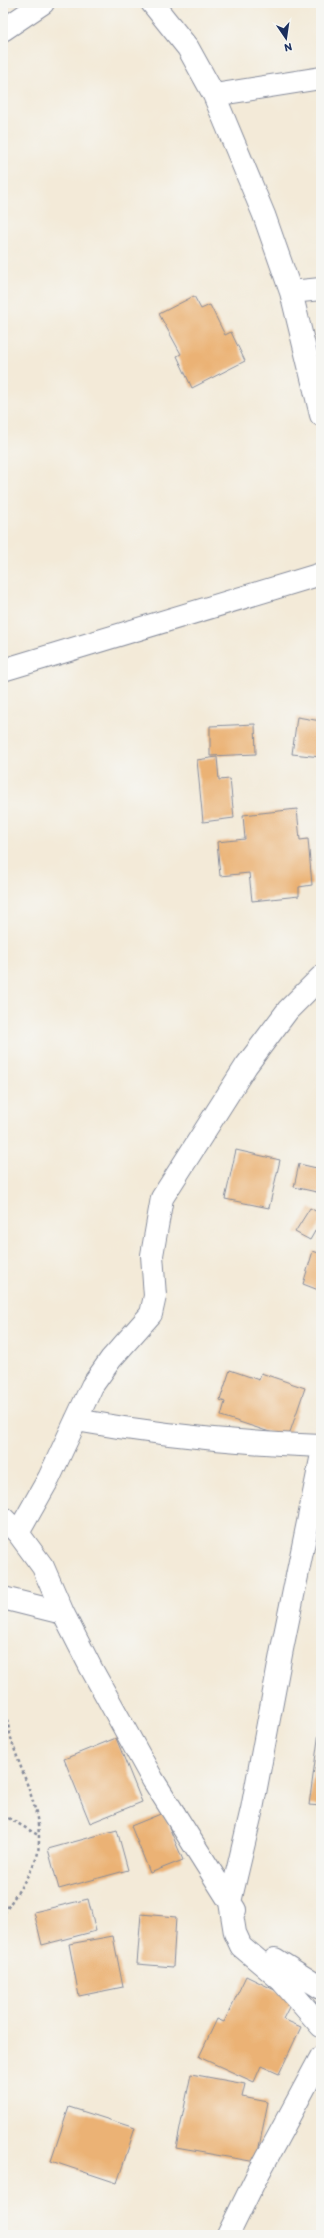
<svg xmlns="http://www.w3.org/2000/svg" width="324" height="2238" viewBox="0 0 324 2238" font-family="Itim,sans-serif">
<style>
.building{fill:#ebb275}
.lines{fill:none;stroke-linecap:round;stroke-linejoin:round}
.street-casing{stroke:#878c9b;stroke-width:24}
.path{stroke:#878c9b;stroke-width:2.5;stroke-dasharray:3 3;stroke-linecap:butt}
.street{stroke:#fff;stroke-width:22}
</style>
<rect width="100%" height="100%" fill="#f6f6f2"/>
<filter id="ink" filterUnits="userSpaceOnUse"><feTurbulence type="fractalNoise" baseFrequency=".025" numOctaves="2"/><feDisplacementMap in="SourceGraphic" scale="8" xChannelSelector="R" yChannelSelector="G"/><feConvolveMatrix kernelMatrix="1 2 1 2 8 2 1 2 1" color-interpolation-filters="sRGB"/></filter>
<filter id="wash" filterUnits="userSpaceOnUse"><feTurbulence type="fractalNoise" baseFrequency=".012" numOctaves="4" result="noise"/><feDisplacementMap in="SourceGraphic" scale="16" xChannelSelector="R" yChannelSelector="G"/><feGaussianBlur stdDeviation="0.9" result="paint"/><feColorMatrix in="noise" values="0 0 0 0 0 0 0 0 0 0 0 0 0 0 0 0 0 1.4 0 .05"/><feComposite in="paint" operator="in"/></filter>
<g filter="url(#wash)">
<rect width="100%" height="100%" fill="#f3ead8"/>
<g id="blocks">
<path class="building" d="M 194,296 L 201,309 L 210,305 L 225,335 L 231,332 L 245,361 L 192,388 L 177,356 L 181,354 L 159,314 Z
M 297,717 L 321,721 L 321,757 L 292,754 Z
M 255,724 L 256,754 L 210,756 L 210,726 Z
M 217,757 L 219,780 L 230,779 L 234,818 L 203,822 L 197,760 Z
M 297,809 L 300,840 L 308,839 L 312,885 L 299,887 L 299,896 L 252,901 L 249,873 L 220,876 L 217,842 L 245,839 L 243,815 Z
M 236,1150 L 280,1160 L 269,1208 L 225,1199 Z
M 299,1164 L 321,1169 L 321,1193 L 294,1187 Z
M 310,1208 L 321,1214 L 321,1221 L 310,1240 L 295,1232 Z
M 313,1251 L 321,1254 L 321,1291 L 303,1284 Z
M 230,1370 L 259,1380 L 261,1373 L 305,1388 L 288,1438 L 221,1416 L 225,1402 L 220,1400 Z
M 319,1732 L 321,1732 L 321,1806 L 309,1805 Z
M 116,1738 L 142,1802 L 90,1823 L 64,1759 Z
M 163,1813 L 183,1860 L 150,1873 L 131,1826 Z
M 117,1830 L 128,1870 L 59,1889 L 48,1849 Z
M 88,1899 L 96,1931 L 42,1945 L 34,1912 Z
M 141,1914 L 176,1917 L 173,1967 L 137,1964 Z
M 113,1936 L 123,1987 L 79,1996 L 69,1944 Z
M 246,1976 L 293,1999 L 283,2019 L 301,2027 L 279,2074 L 261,2066 L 254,2082 L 199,2057 L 217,2019 L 224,2022 Z
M 191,2074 L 245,2084 L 242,2097 L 268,2102 L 256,2162 L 176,2148 Z
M 69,2107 L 135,2128 L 117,2183 L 51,2161 Z"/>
</g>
</g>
<g filter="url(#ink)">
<use href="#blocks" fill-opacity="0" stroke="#878c9b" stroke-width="1"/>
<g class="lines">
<defs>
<path id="street" d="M 152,3 L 188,48 L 214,95 L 264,215 L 291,292 L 321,415
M 3,30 L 43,3
M 214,95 L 321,78
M 291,292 L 321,289
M 3,670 L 321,574
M 76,1420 C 159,1435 237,1443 321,1446
M 321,1459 L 282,1649 L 252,1809 L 230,1902 L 235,1933 L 241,1946 L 281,1980 L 321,2026
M 3,1518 L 18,1533 L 43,1567 L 63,1613 L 91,1668 L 153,1780 L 235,1910
M 18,1533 L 49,1478 L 92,1386 L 111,1359 L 151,1314 L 155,1296 L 152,1255 L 162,1198 L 246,1066 L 288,1010 L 321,977
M 3,1598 L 63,1613
M 275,1959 L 321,1988
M 228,2235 L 256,2178 L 321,2057"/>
</defs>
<use href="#street" class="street-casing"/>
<path class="path" d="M 3,1690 C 5,1706 7,1722 11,1738 C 21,1774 44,1813 38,1852 C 36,1867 12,1900 3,1915
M 3,1815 L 38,1835"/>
<use href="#street" class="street"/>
</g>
</g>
<rect width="324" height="2238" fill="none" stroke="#f6f6f2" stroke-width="16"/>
<g transform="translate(286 38) rotate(167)" stroke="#f6f6f2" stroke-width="3" paint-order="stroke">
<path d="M0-3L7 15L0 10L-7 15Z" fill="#1b2f5e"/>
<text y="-6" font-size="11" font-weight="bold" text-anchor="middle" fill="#1b2f5e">N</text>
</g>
</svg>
